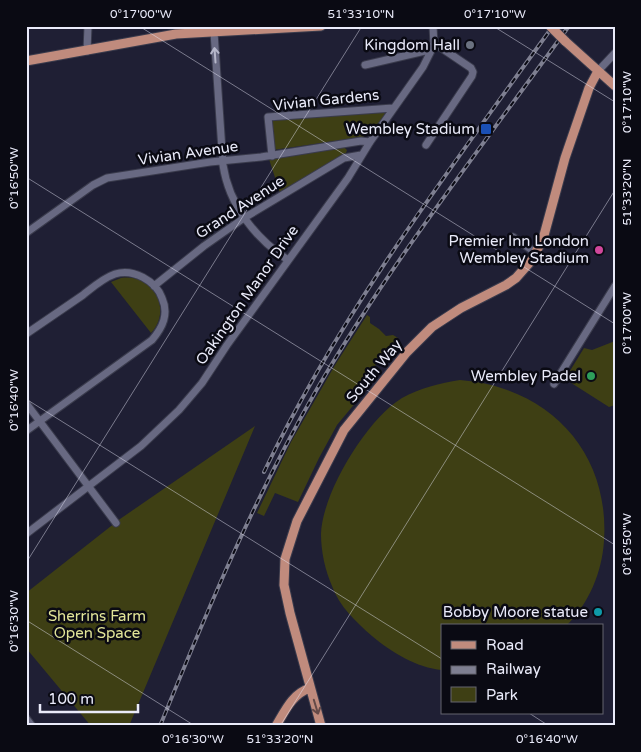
<svg xmlns="http://www.w3.org/2000/svg" width="641" height="752" viewBox="0 0 641 752" font-family="'Varela Round',sans-serif">
<style>
.green{fill:#3e3f14}
.lines{fill:none;stroke-linecap:round;stroke-linejoin:round}
.minor-casing{stroke:#3a3b4c;stroke-width:9}
.major-casing{stroke:#3a3b4c;stroke-width:11}
.minor{stroke:#686982;stroke-width:7}
.major{stroke:#c08b7d;stroke-width:9}
.rail-casing{stroke:#7e7f91;stroke-width:4}
.rail{stroke:#0a0a13;stroke-width:2;stroke-dasharray:5.5;stroke-linecap:butt}
.major-bridge-casing{stroke:#3a3b4c;stroke-width:11;stroke-linecap:butt}
.major-bridge{stroke:#c08b7d;stroke-width:9}
.oneway{stroke:#b6b7ca}
.oneway2{stroke:#654a48}
.ticks{fill:none;stroke:#eaebfa;stroke-width:1;stroke-opacity:0.45}
.worship-dot{fill:#6b7280;stroke:#0a0a13;stroke-width:2}
.transit-dot{fill:#1a4fb4;stroke:#0a0a13;stroke-width:2}
.hotel-dot{fill:#d1479c;stroke:#0a0a13;stroke-width:2}
.leisure-dot{fill:#2e9e5b;stroke:#0a0a13;stroke-width:2}
.culture-dot{fill:#0f9aa8;stroke:#0a0a13;stroke-width:2}
.labels{text-anchor:middle;dominant-baseline:central;stroke-width:5;stroke-linejoin:round;paint-order:stroke}
.poi-label{font-size:15px;fill:#eaebfa;stroke:#0a0a13;text-anchor:end}
.street-label{font-size:15px;fill:#eaebfa;stroke:#0a0a13}
.park-label{font-size:15px;fill:#e2e598;stroke:#0a0a13}
.neatline{fill:none;stroke:#eaebfa;stroke-width:2}
.ticks-label{font-size:12px;text-anchor:middle;fill:#eaebfa}
</style>
<rect width="100%" height="100%" fill="#1f1f34"/>
<path class="green" d="M 384,112 L 385,114 L 375,129 L 363,137 L 273,150 L 271,119 Z
M 344,147 L 347,150 L 346,153 L 280,193 L 269,159 Z
M 121,278 C 153,273 173,309 151,333 L 111,282 Z
M 367,315 L 370,317 L 370,323 L 379,329 L 386,336 L 393,335 L 398,338 L 375,365 L 382,371 L 337,425 L 319,458 L 298,502 L 275,493 L 264,516 L 257,513 L 291,442 L 335,365 Z
M 615,341 L 615,405 L 609,407 L 565,379 L 584,348 L 592,350 Z
M 460,380 C 548,387 610,451 604,541 C 602,572 589,604 566,626 L 442,626 L 442,670 C 417,668 391,652 372,636 C 356,622 339,606 332,586 C 325,570 321,551 321,534 C 322,493 367,419 402,398 C 420,388 440,383 460,380 Z
M 255,426 L 129,726 L 91,726 L 26,648 L 26,593 L 120,519 Z"/>
<g class="lines">
<defs>
<path id="minor" d="M 214,32 L 223,165 C 229,205 255,238 288,260
M 87,51 L 88,26
M 365,65 L 425,51 L 434,45 L 437,45 L 471,68 L 473,72 L 472,76 L 426,145
M 598,71 L 615,53
M 272,156 L 268,117 L 393,108
M 26,233 L 93,185 L 107,178 L 210,162 L 261,157 L 361,141 L 370,142
M 513,237 L 536,253
M 154,286 L 204,246 L 244,218 L 344,158 L 361,155
M 26,334 C 45,321 64,308 83,295 C 93,287 103,278 115,274 C 133,268 156,281 162,298 C 169,314 163,327 152,340 L 26,431
M 554,384 L 615,286
M 26,403 L 116,523
M 26,534 L 141,446 L 179,410 L 202,383 L 227,345 L 348,178 L 370,142 L 423,67 L 434,45 L 433,26
M 26,718 L 32,726"/>
<path id="major" d="M 565,41 L 615,86
M 26,61 L 176,34 L 321,26
M 276,726 C 285,711 292,694 310,688
M 321,726 L 290,613 L 284,585 L 285,559 L 297,521 L 344,430 L 407,352 L 432,327 L 461,308 L 506,285 L 516,278 L 531,261 L 543,239 L 565,158 L 589,88 L 598,71"/>
</defs>
<use href="#minor" class="minor-casing"/>
<use href="#major" class="major-casing"/>
<use href="#minor" class="minor"/>
<use href="#major" class="major"/>
<defs>
<path id="rail" d="M 264,472 C 341,312 449,170 553,26
M 160,726 C 207,611 255,496 317,389 C 391,262 483,145 569,26"/>
</defs>
<use href="#rail" class="rail-casing"/>
<use href="#rail" class="rail"/>
<defs>
<path id="major-bridge" d="M 550,26 L 565,41"/>
</defs>
<use href="#major-bridge" class="major-bridge-casing"/>
<use href="#major-bridge" class="major-bridge"/>
</g>
<defs><path id="oneway-shaft" d="M-6 0H5M1.5-3L5.5 0L1.5 3" fill="none" stroke-width="1.6" stroke-linecap="round" stroke-linejoin="round" transform="scale(1.25)"/></defs>
<use class="oneway" href="#oneway-shaft" transform="translate(215 55) rotate(-94)"/>
<use class="oneway2" href="#oneway-shaft" transform="translate(316 707) rotate(73)"/>
<path class="ticks" d="M 139,26 L 615,324M 493,26 L 615,102M 26,177 L 615,545M 26,399 L 442,659M 26,563 L 362,26M 26,620 L 195,726M 529,713 L 549,726M 280,726 L 615,190"/>
<circle class="worship-dot" cx="470" cy="45" r="5"/>
<rect class="transit-dot" x="480" y="123" width="12" height="12" rx="2.5"/>
<circle class="hotel-dot" cx="599" cy="250" r="5"/>
<circle class="leisure-dot" cx="591" cy="376" r="5"/>
<circle class="culture-dot" cx="598" cy="612" r="5"/>
<g class="labels">
<g class="poi-label">
<text x="460" y="45">Kingdom Hall</text>
<text x="475" y="129">Wembley Stadium</text>
<text x="589" y="241">Premier Inn London<tspan x="589" dy="17">Wembley Stadium</tspan></text>
<text x="581" y="376">Wembley Padel</text>
<text x="588" y="612">Bobby Moore statue</text>
</g>
<g class="street-label">
<text transform="translate(326 100) rotate(-6)">Vivian Gardens</text>
<text transform="translate(188 153) rotate(-8)">Vivian Avenue</text>
<text transform="translate(240 207) rotate(-33)">Grand Avenue</text>
<text transform="translate(247 295) rotate(-55)">Oakington Manor Drive</text>
<text transform="translate(374 371) rotate(-50)">South Way</text>
</g>
<g class="park-label">
<text x="97" y="616">Sherrins Farm<tspan x="97" dy="17">Open Space</tspan></text>
</g>
</g>
<rect width="641" height="752" fill="none" stroke="#0a0a13" stroke-width="55"/>
<rect x="441" y="624" width="162" height="90" fill="#0a0a13" stroke="#64646f"/>
<rect x="451" y="641" width="25" height="8" fill="#c08b7d" stroke="#64646f"/>
<text x="486" y="650" font-size="15" fill="#eaebfa">Road</text>
<rect x="451" y="666" width="25" height="8" fill="#7e7f91" stroke="#64646f"/>
<text x="486" y="674" font-size="15" fill="#eaebfa">Railway</text>
<rect x="451" y="687" width="25" height="15" fill="#3e3f14" stroke="#64646f"/>
<text x="486" y="700" font-size="15" fill="#eaebfa">Park</text>
<path d="M40 704v8h98v-8" fill="none" stroke="#eaebfa" stroke-width="2.5"/>
<text x="48" y="704" font-size="15" fill="#eaebfa" stroke="#0a0a13" stroke-width="4" paint-order="stroke">100 m</text>
<rect x="28" y="28" width="586" height="696" class="neatline"/>
<g class="ticks-label">
<text x="141" y="18">0°17'00"W</text>
<text x="361" y="18">51°33'10"N</text>
<text x="495" y="18">0°17'10"W</text>
<text transform="translate(627 102) rotate(-90)" y="4">0°17'10"W</text>
<text transform="translate(14 178) rotate(-90)" y="4">0°16'50"W</text>
<text transform="translate(627 192) rotate(-90)" y="4">51°33'20"N</text>
<text transform="translate(627 323) rotate(-90)" y="4">0°17'00"W</text>
<text transform="translate(14 400) rotate(-90)" y="4">0°16'40"W</text>
<text transform="translate(627 544) rotate(-90)" y="4">0°16'50"W</text>
<text transform="translate(14 621) rotate(-90)" y="4">0°16'30"W</text>
<text x="193" y="743">0°16'30"W</text>
<text x="280" y="743">51°33'20"N</text>
<text x="547" y="743">0°16'40"W</text>
</g>
</svg>
